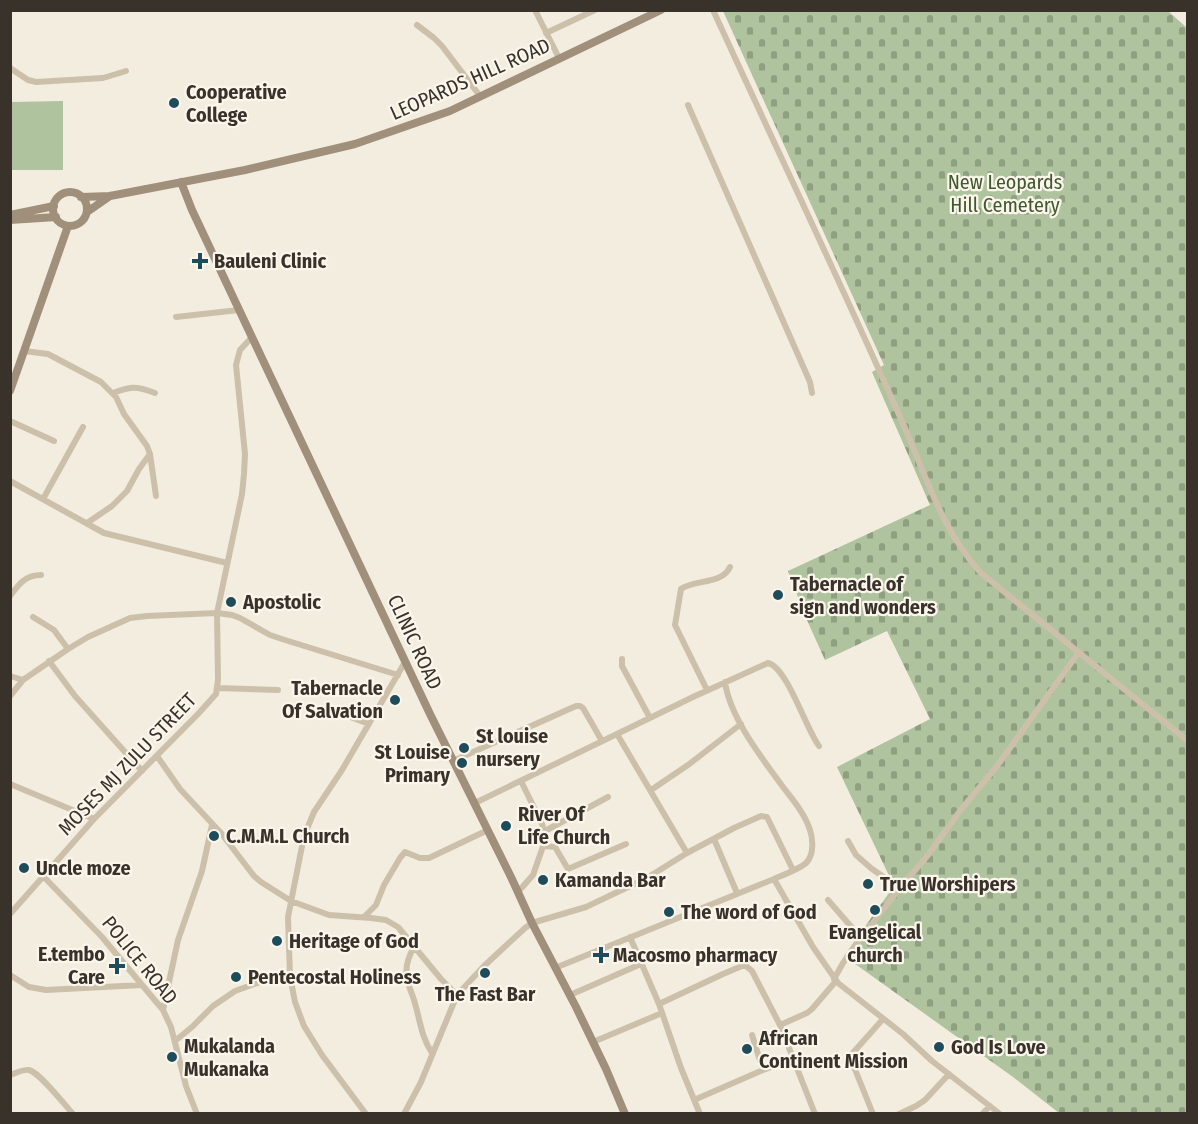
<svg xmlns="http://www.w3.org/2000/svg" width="1198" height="1124" viewBox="0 0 1198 1124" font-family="'Fira Sans Condensed',sans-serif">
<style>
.cemetery{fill:url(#cemetery-stones)}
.park{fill:#afc39e}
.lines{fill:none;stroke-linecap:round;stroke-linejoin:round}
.street{stroke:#ccc0aa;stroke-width:6}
.secondary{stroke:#a08f7b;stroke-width:8}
.poi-dot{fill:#1e4c5b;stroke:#faf6ec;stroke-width:2}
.labels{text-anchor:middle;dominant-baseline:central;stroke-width:4.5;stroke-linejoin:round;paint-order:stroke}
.street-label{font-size:20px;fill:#39322a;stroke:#faf6ec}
.poi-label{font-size:20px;font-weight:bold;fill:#39322a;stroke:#faf6ec;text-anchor:start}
.park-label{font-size:20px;fill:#40582d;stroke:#faf6ec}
</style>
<defs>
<pattern id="cemetery-stones" width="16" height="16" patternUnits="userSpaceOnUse" patternTransform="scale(1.5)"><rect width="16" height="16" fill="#afc39e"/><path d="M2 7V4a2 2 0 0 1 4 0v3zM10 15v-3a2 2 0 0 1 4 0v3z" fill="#8f9f81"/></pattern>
</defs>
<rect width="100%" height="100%" fill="#f3eddf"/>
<path class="cemetery" d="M 1167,10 L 1187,28 L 1187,1113 L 1059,1113 L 1013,1077 L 844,956 L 894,886 L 837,767 L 930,719 L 887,631 L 825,660 L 806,618 L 788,571 L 930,505 L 872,372 L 884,365 L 723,11 Z"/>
<path class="park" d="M 63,101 L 63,170 L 11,170 L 11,102 Z"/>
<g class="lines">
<path class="street" d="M 535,10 L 559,58
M 713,10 C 768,130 825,250 879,370 C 890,395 902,420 912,445 C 931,491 947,536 981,573 L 1188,741
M 417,25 L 434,38 L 442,46 L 480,96
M 546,33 L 595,10
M 10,68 L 28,80 L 36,82 L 103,78 L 126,71
M 688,105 L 810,382 L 812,393
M 176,317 L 239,310
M 24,351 L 48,354 L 101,382 L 116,397 L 124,414 L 147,446 L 150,454 L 139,469 L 127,491 L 112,506 L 87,523
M 113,393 C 132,386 136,386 155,393
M 10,421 L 54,441
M 150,454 L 156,496
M 10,481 L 104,533 L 227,563
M 43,499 L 83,427
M 10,596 C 19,584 25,575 41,575
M 33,617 L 54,630 L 68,649
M 622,659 L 622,666 L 650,718
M 49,661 L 75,696 L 142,771
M 10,676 L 23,680
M 217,688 L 278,690
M 707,690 L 675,625 L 681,589 C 694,579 722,585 730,567
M 10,696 L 23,680 L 68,649 L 88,637 L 130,618 L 147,616 L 217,613 L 232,615 L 240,618 L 270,635 L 285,640 L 398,675
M 326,708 L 369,724
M 617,734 L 687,853
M 157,756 L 180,789 L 221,833 L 254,876 L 261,882 L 291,901 L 329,915 L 371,918 L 386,920 L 398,927 L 441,979 L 457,995
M 453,761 L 576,706 L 580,706 L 583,708 L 602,741
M 10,784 L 94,819
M 651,790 L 688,765 L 741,724
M 475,803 L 693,697 L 768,663 C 787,667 806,729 819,746
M 545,831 L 608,797
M 714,839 L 737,893
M 848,841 L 856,855 L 872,869 L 900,888
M 544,846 L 555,847 L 568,869 L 626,844
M 43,876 L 102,937 L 163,1010 L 171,1027 L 186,1086 L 197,1114
M 774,879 L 813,947 L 838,983 L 903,1034 L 932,1061 L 1000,1114
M 518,892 L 533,875 L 546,838 L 542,824 L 521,781
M 828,900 L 861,938
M 10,914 L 94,819 L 198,714 L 216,694 L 218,680 L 217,613 L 242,494 L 244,474 L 245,454 L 236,365 L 240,350 L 252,337
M 364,917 L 376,905 L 384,885 L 400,858 L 405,852 L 420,858 L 429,858 L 488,830
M 630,937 L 659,1004 L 681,1068 L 700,1114
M 414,947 C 408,957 405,967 407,978 C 408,986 412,993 414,1000 C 420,1019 421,1037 432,1053
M 555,968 L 774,879 C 783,875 802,868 807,862 C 814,854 813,839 810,830 C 805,814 793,800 783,787 C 762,758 730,718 725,682
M 10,975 L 29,987 L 46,990 L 142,985
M 834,979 L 843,963 L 861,938 L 900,888 L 928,855 L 960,811 L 997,766 L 1079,652
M 570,995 L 641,964
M 659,1004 L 723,974 L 742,966 L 746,966 L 752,971 L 780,1025 L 815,1114
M 163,1010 L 178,940 L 202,871 L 212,825
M 780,1025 L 807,1013 L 812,1009 L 836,981
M 752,1035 L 763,1070
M 175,1041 L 192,1027 L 213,1006 L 235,991 L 257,983 L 290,976
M 593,1042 L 662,1013
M 10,1075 C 16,1073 23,1069 29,1070 C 40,1073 64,1104 73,1114
M 694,1100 L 763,1070 L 794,1059
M 366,1114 L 322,1055 L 304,1026 L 295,1002 L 290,976 L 288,917 L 304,836 L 314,812 L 342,770 L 405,662
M 404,1114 L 421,1082 L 457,995 L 484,966 L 525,928 L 532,923 L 586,907 L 647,878 L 687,853 L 734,828 L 761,816 L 767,817 L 793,870
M 873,1114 L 852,1062 L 851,1055 L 883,1019
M 899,1114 L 916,1106 L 925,1100 L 949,1074
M 982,1114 L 990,1106"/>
<path class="secondary" d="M 181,182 L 192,210 L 430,714 L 511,877 L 532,923 L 576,1007 L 606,1069 L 625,1114
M53 209a17 17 0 1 1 34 0a17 17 0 1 1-34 0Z
M 81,197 L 110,196 L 245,170 L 355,144 L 450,111 L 661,10
M 87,212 L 110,196
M 10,215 L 54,206
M 10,220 L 56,217
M 10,391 L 68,226"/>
</g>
<g class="poi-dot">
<circle cx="174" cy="103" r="6"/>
<path d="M197 252h6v6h6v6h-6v6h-6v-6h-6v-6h6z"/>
<circle cx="778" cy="595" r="6"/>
<circle cx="231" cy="602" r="6"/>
<circle cx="395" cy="700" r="6"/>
<circle cx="464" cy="748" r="6"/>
<circle cx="462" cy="763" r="6"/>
<circle cx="506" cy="826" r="6"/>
<circle cx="214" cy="836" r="6"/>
<circle cx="24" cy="868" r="6"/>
<circle cx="543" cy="880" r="6"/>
<circle cx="868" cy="884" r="6"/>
<circle cx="875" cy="910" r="6"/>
<circle cx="669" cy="912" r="6"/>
<circle cx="277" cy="941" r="6"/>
<path d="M598 946h6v6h6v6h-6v6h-6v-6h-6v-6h6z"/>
<path d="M114 957h6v6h6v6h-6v6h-6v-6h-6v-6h6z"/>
<circle cx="485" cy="973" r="6"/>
<circle cx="236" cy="977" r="6"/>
<circle cx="939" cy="1047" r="6"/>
<circle cx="747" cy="1049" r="6"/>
<circle cx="172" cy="1057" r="6"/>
</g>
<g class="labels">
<g class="street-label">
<text transform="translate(470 79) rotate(-24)">LEOPARDS HILL ROAD</text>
<text transform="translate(415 642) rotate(65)">CLINIC ROAD</text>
<text transform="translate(127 764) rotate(-46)">MOSES MJ ZULU STREET</text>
<text transform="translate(140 960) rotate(51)">POLICE ROAD</text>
</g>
<g class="poi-label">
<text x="186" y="92">Cooperative<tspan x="186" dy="23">College</tspan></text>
<text x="214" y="261">Bauleni Clinic</text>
<text x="790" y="584">Tabernacle of<tspan x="790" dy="23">sign and wonders</tspan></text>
<text x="243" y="602">Apostolic</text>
<text x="383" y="688" text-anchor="end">Tabernacle<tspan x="383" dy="23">Of Salvation</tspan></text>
<text x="476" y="736">St louise<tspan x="476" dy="23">nursery</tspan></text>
<text x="450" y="752" text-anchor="end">St Louise<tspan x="450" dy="23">Primary</tspan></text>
<text x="518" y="814">River Of<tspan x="518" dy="23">Life Church</tspan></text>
<text x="226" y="836">C.M.M.L Church</text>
<text x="36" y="868">Uncle moze</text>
<text x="555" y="880">Kamanda Bar</text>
<text x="880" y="884">True Worshipers</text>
<text x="681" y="912">The word of God</text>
<text x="875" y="932" text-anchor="middle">Evangelical<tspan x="875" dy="23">church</tspan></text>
<text x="289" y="941">Heritage of God</text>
<text x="105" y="954" text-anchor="end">E.tembo<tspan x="105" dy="23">Care</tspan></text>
<text x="613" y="955">Macosmo pharmacy</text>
<text x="248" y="977">Pentecostal Holiness</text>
<text x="485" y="994" text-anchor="middle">The Fast Bar</text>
<text x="759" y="1038">African<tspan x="759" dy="23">Continent Mission</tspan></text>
<text x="184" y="1046">Mukalanda<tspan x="184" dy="23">Mukanaka</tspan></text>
<text x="951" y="1047">God Is Love</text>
</g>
<g class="park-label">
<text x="1005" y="182">New Leopards<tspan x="1005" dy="23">Hill Cemetery</tspan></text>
</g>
</g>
<rect width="1198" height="1124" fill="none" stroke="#39322a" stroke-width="24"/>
</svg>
